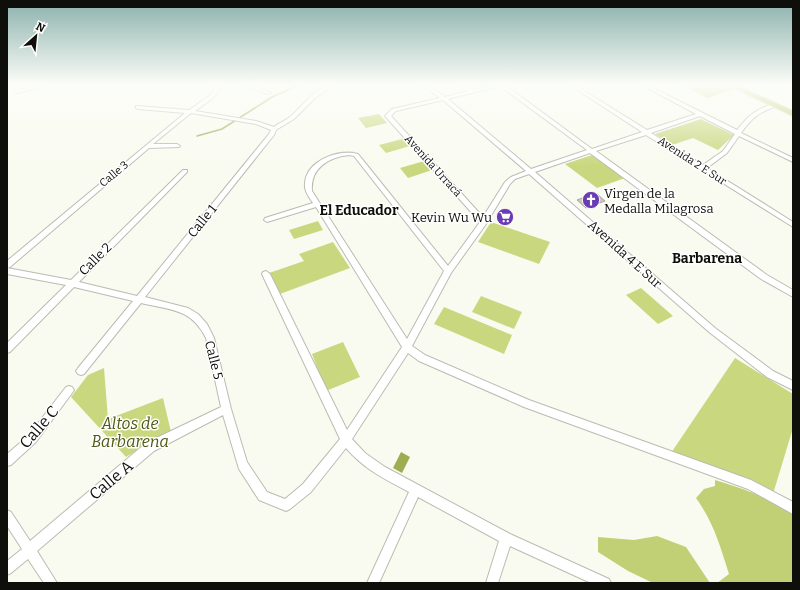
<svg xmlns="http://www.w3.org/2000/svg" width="800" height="590" viewBox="0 0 800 590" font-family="Bitter,serif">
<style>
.green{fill:#c9d87f}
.forest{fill:#c1d074}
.water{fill:#9fad52}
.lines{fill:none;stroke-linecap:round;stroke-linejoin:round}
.stream{stroke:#9fad52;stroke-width:1.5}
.building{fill:#c8cabf;stroke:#a5a79d}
.minor-casing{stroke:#babcb2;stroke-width:2}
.highway-casing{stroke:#d8d9d8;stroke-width:2}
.minor{fill:#fff;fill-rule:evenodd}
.highway{fill:#bbcb64;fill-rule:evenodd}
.labels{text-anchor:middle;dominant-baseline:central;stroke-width:3;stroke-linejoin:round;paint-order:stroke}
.far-street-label{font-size:11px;fill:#0e0f0b;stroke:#fff}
.poi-label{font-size:13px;fill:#0e0f0b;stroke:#fff;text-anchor:start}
.street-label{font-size:13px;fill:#0e0f0b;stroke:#fff}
.neighbourhood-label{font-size:14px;font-weight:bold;fill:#0e0f0b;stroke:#fff}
.near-park-label{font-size:16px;font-style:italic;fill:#4f5815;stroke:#fff}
.near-street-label{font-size:16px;fill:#0e0f0b;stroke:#fff}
</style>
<rect width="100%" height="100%" fill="#f9fbf0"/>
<path class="green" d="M 679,84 L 724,84 L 734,89 L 708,98 Z
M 379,114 L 387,123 L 366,128 L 358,118 Z
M 701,119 L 734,135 L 718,150 L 693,138 L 672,145 L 655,134 Z
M 402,139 L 410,146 L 386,153 L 379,145 Z
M 592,155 L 625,178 L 597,188 L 565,164 Z
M 424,161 L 432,170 L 408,178 L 400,168 Z
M 318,221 L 323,230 L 294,239 L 289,230 Z
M 491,222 L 550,242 L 539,264 L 478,242 Z
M 333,242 L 350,268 L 280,294 L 269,273 L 304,261 L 299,254 Z
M 641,288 L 673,316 L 658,324 L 626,295 Z
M 481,296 L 522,312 L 514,329 L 472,312 Z
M 444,307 L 512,335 L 504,354 L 434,324 Z
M 343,342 L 360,377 L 326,391 L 312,354 Z
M 735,358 L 793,394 L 793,428 L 773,494 L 746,478 L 671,453 Z
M 104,368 L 108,419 L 163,398 L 171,432 L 150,442 L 126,457 L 71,397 L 88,375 Z"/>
<path class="forest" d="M 715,480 C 736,487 779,499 793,515 L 793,583 L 717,583 L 729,574 C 720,546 714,523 696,498 L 704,489 L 715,486 Z
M 657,536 L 686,547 L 710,583 L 653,583 L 628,571 L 598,552 L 598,537 L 634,540 Z"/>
<path class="water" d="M 401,452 L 410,457 L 402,473 L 393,468 Z"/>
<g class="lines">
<path class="stream" d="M 197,136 L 222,129 L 272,97 L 301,84"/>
</g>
<path class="building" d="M 596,193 L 605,201 L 586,208 L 577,200 Z"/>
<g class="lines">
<defs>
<path id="minor" d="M 11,84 L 15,84 L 20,90 L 43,84 L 50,84 L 19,93 L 17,93 Z
M 219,84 L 223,84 L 213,98 L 195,111 L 256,121 L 274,127 C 279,123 285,121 290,117 C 302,107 319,83 335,84 L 315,98 L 294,119 L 276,130 L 274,135 L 145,297 L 188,308 L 198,314 L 207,324 L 214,338 L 231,409 L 247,462 L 267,492 L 285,499 L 303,484 L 340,439 L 262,274 L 263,272 L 266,271 L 270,274 L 347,430 L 402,347 L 316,207 L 267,222 L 264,220 L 265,218 L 313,203 C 309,197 304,191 305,183 C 307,160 339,149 358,154 L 448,266 L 480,222 L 385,116 L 392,109 L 440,98 L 421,84 L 426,84 L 445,97 L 468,91 L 460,84 L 465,84 L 473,90 L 499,84 L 506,84 L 505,85 L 592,149 L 642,132 L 568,84 L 573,84 L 647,130 L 696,114 L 640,84 L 645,84 L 737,130 C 745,120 751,113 764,107 C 768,106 771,104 776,104 L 776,106 C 759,113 752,117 741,133 L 793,158 L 793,162 L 739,136 L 727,153 L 707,168 L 793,222 L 793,227 L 646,135 L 596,151 L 767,275 L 793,290 L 793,297 L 761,279 L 590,153 L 535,172 L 715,328 L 773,371 L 793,381 L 793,390 L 767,377 L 709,332 L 529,174 L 515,179 L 510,184 L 486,224 L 451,273 L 412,346 L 425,355 L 529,400 L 751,480 L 793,502 L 793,514 L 748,489 L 524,407 L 419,361 L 408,353 L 352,439 L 365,453 L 385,467 L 510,534 L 609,579 L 611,583 L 591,583 L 510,546 L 498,583 L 486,583 L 499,541 L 418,497 L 379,583 L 367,583 L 409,492 C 385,479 365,470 346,448 L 311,492 L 290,509 L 286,511 L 259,500 L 239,469 L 223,415 L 154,451 L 37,551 L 57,583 L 44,583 L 28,559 L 11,573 L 7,575 L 7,561 L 22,549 L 7,526 L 7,510 L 11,512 L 30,541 L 146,443 L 221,407 L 206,338 C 191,308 170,310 141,303 L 84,374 L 81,375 L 78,374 L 76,371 L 78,368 L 133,301 L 74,287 L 10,352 L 7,353 L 7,343 L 66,285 L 7,274 L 7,268 L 71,280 L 183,170 L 187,170 L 187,172 L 79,282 L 137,296 L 269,134 L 271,130 L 256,124 L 191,113 L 153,144 L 177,144 L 180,146 L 179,147 L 149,148 L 10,267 L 7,268 L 7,261 L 185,113 L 138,109 L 136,108 L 136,106 L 189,110 L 209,96 ZM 500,86 L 587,150 L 531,169 L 448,99 ZM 443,100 L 526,171 L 511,177 L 505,182 L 483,217 L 391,116 L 396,111 ZM 700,116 L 735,134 L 723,151 L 703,165 L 651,133 ZM 349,155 L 354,156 L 444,271 L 407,339 L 312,191 C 310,168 329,157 349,155 Z
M 244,84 L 250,84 L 271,93 L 267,94 Z
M 69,386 L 72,387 L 74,390 L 72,393 L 36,442 L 11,465 L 7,466 L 7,454 L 28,436 L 66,387 Z"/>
<path id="highway" d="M 725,84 L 734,84 L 793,111 L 793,116 Z"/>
</defs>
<use href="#minor" class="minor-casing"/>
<use href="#highway" class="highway-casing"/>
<use href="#minor" class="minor"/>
<use href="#highway" class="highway"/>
</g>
<linearGradient id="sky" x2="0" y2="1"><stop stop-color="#8bb1ac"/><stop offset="0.51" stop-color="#fcfdf8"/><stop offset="1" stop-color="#fcfdf8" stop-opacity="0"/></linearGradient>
<rect width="800" height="166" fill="url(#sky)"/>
<defs>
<symbol id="church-disc" viewBox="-11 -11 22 22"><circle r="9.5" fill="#6a3bb3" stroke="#fff"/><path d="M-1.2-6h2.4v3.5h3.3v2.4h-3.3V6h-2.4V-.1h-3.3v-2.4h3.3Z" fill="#fff"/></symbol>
<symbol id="supermarket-disc" viewBox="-11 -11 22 22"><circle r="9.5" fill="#6a3bb3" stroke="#fff"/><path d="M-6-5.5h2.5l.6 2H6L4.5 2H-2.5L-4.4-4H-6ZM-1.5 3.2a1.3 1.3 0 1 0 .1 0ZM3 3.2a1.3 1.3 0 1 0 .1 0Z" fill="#fff"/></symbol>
</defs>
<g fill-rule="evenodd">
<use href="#church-disc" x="581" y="190" width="20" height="20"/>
<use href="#supermarket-disc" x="495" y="207" width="20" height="20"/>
</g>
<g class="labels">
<g class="far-street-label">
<text transform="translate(692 161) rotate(33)">Avenida 2 E Sur</text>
<text transform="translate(433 166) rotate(48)">Avenida Urracá</text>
<text transform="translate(114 174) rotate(-40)">Calle 3</text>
</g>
<g class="poi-label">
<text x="604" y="193">Virgen de la<tspan x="604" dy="15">Medalla Milagrosa</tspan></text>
<text x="492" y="217" text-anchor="end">Kevin Wu Wu</text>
</g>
<g class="street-label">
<text transform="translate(202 221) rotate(-51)">Calle 1</text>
<text transform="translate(625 254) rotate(42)">Avenida 4 E Sur</text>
<text transform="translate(95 259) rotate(-45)">Calle 2</text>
<text transform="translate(214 360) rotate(76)">Calle 5</text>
</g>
<g class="neighbourhood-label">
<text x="359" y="210">El Educador</text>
<text x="707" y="258">Barbarena</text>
</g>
<g class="near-park-label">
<text x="130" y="423">Altos de<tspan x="130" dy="18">Barbarena</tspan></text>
</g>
<g class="near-street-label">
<text transform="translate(39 427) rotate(-49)">Calle C</text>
<text transform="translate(111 480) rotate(-40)">Calle A</text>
</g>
</g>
<rect width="800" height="590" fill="none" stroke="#0e0f0b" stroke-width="16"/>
<g transform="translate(36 36) rotate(27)" stroke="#ffffff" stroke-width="3" paint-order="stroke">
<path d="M0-3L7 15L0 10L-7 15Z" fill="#0e0f0b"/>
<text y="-6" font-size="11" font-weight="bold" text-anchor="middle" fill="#0e0f0b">N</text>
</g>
</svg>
